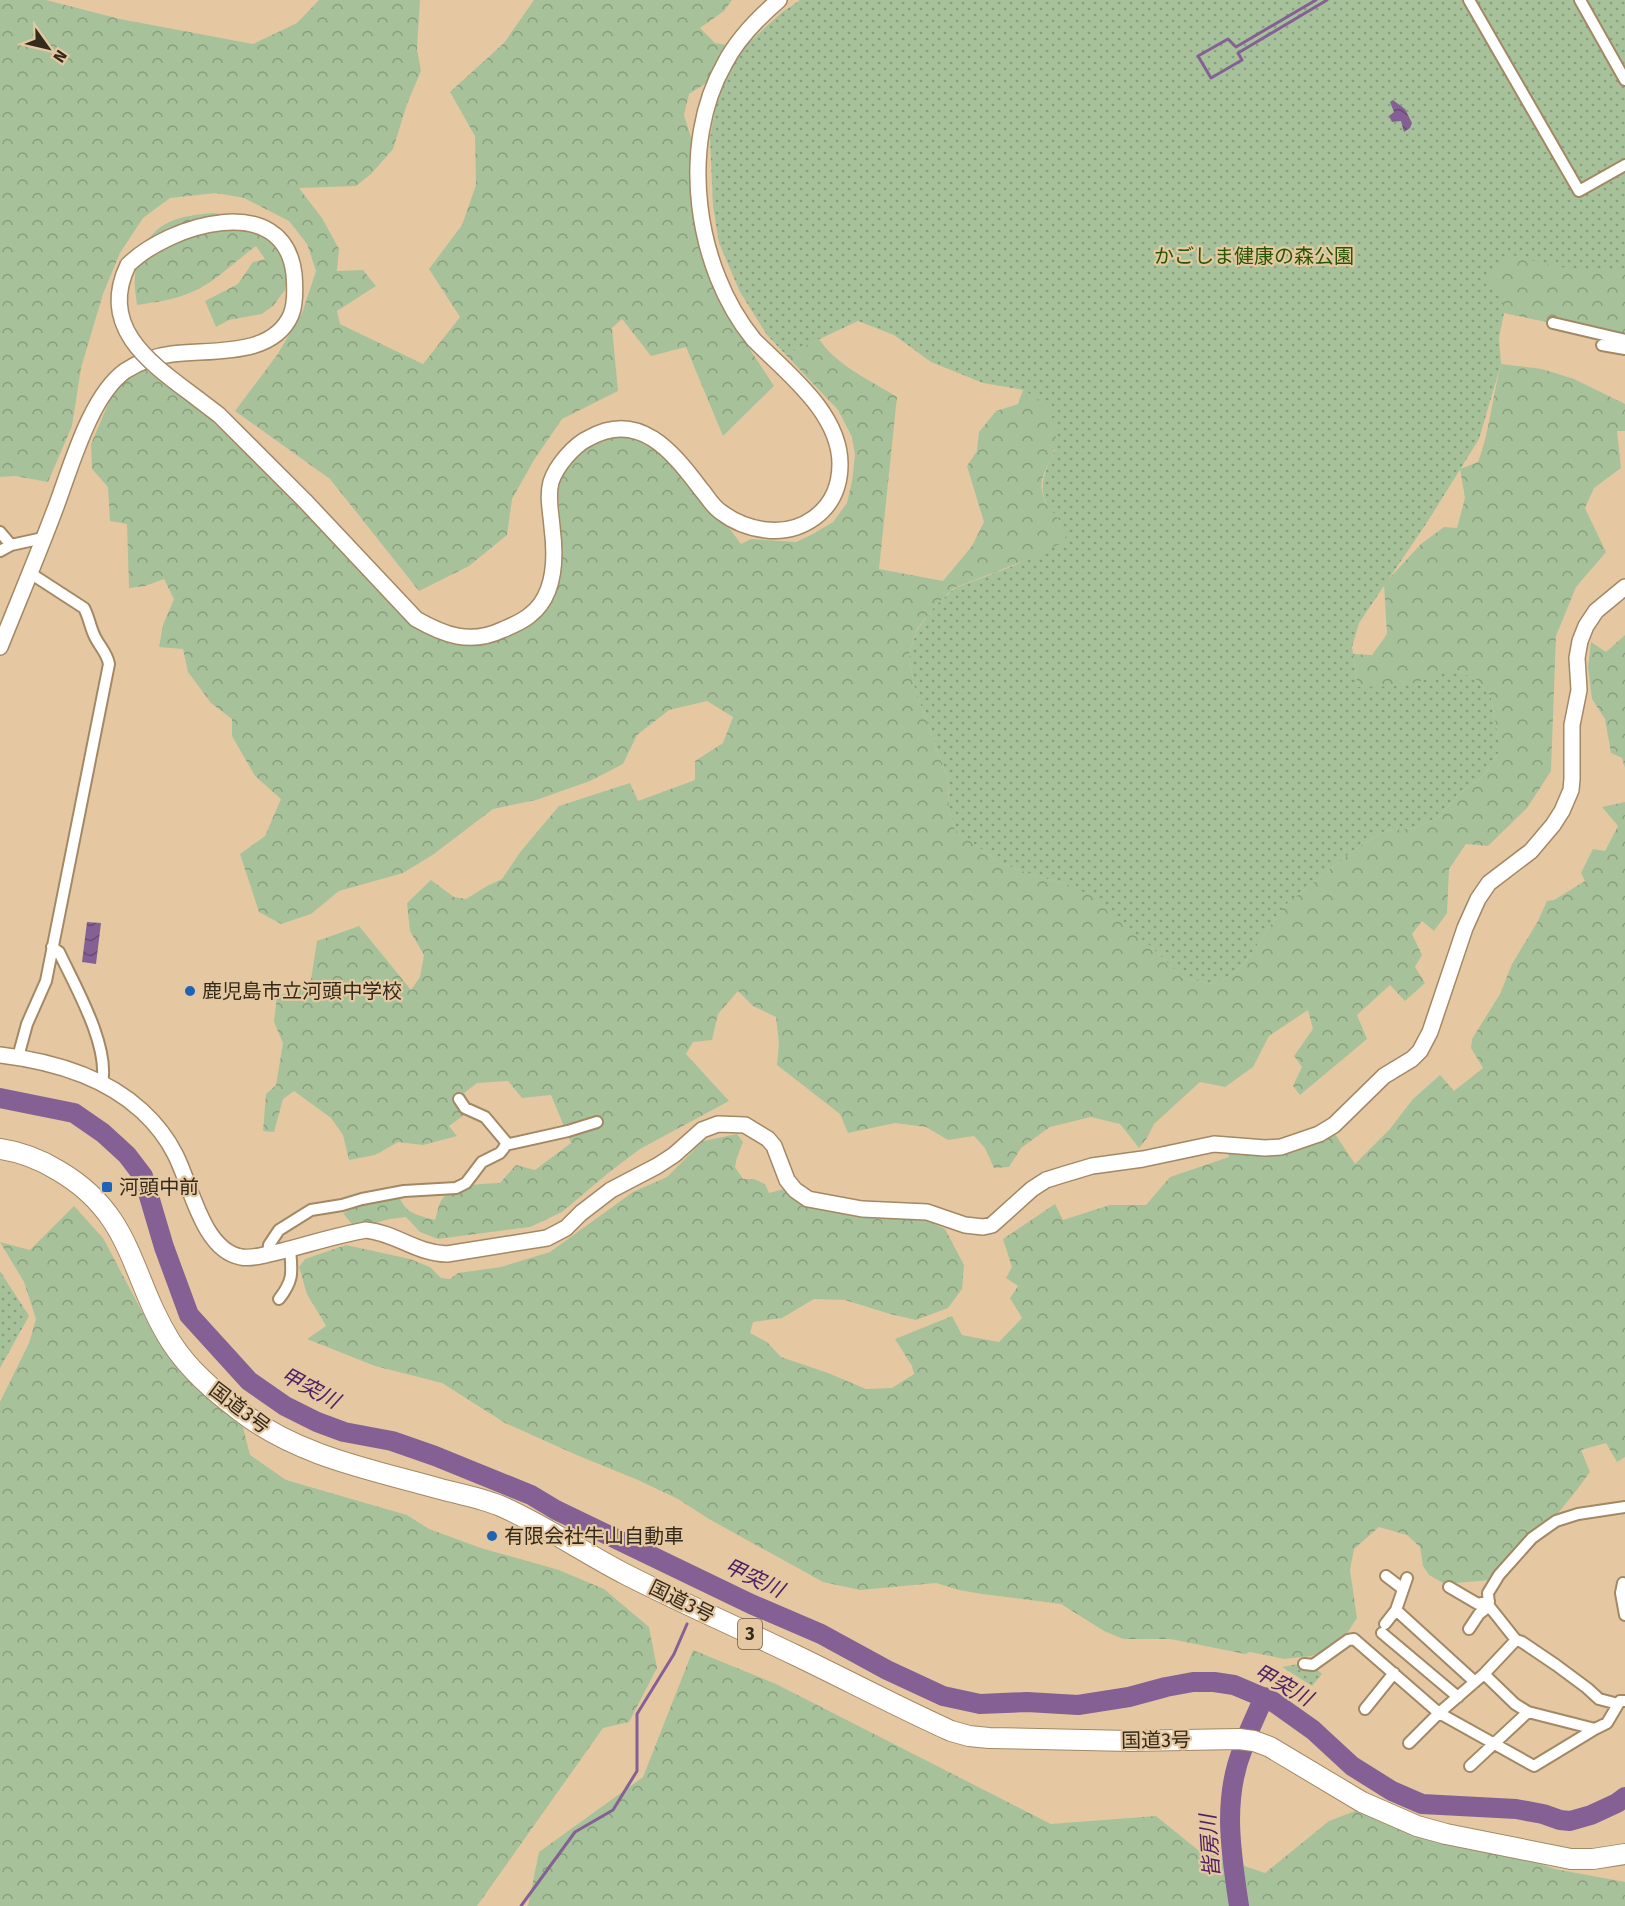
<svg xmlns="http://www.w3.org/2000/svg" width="1625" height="1906" viewBox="0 0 1625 1906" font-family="'Fira Sans','Noto Sans JP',sans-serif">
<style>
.green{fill:url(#green-dots)}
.forest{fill:url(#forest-crowns)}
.water{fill:url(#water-waves)}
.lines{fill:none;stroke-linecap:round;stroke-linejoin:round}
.stream{stroke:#856095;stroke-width:3}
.river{stroke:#856095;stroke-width:20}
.street-casing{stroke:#a38864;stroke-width:14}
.secondary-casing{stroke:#a38864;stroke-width:18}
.highway-casing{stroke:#a38864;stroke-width:22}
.street{stroke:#fff;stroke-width:10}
.secondary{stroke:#fff;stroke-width:15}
.highway{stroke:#fff;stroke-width:20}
.secondary-bridge-casing{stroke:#a38864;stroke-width:18;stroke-linecap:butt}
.secondary-bridge{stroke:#fff;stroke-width:15}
.poi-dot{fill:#1e63b4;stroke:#e5c8a2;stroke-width:2}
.labels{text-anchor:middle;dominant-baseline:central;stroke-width:4.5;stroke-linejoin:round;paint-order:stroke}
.shield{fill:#e5c8a2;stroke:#695944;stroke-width:1.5}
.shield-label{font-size:18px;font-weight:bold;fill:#342a1b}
.park-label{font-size:20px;fill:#285600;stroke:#e5c8a2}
.poi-label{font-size:20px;fill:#342a1b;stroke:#e5c8a2;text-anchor:start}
.street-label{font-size:20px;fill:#342a1b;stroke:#e5c8a2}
.water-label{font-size:21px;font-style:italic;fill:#512064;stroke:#e5c8a2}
</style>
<defs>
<pattern id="green-dots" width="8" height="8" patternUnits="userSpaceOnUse" patternTransform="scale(1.5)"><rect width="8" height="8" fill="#a7c29a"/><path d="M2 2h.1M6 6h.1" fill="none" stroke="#899e7d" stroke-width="1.8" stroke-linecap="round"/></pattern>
<pattern id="forest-crowns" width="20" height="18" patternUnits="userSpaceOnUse" patternTransform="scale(1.5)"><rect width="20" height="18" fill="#a7c29a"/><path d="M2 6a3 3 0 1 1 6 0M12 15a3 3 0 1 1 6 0" fill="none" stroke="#899e7d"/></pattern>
<pattern id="water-waves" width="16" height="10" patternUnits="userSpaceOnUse" patternTransform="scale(1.5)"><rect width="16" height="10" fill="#856095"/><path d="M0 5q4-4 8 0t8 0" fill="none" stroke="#684b72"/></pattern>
</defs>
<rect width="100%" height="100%" fill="#e5c8a2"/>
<path class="green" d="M 800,0 L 1625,0 L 1625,338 L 1504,313 L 1499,338 L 1501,364 L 1479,439 L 1428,521 L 1359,623 L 1352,647 L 1358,687 L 1456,670 L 1477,680 L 1491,697 L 1498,736 L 1498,753 L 1484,775 L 1458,795 L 1439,817 L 1414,828 L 1385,831 L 1354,850 L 1283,907 L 1245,963 L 1228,977 L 1213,984 L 1183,978 L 1150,946 L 1129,929 L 1066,884 L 1036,876 L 1000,863 L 955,830 L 949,811 L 948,780 L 914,686 L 909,655 L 917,630 L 935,606 L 955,588 L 1013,566 L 1061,543 L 1061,522 C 1035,497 1040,480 1055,450 L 1024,390 L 983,383 L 931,362 L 894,335 L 858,321 L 786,355 L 767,335 L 740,292 L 719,243 L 713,206 L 710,138 L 717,98 L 723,79 L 740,51 L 781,13 Z
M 0,1271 L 29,1316 L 0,1368 Z
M 1309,1662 L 1322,1674 L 1312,1686 L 1282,1667 Z"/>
<path class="forest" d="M 0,0 L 46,0 L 120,19 L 253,44 L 297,23 L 319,0 L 420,0 L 417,49 L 421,71 L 407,104 L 393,149 L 371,174 L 356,186 L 299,188 L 322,218 L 339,249 L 337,271 L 363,270 L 376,286 L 337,311 L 340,324 L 423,364 L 460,317 L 429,269 L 462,225 L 476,185 L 475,136 L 450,92 L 504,43 L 534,0 L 732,0 L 724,11 L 700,28 L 715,43 L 726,45 L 708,82 L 689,94 L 684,115 L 693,144 L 692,203 L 699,242 L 728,316 L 774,386 L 723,436 L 686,347 L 651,356 L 622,319 L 612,328 L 618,391 L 562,419 L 534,460 L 512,499 L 507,535 L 469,566 L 419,591 L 330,479 L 235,411 L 277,355 L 302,313 L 316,271 L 307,244 L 289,221 L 244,198 L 216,193 L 170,198 L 143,218 L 120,253 L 103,294 L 81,368 L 72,426 L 48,482 L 15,476 L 0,477 Z
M 213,213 L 229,215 L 249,221 L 282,249 L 288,275 L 285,290 L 273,306 L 262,314 L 229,320 L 216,327 L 205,301 L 238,284 L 253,262 L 265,259 L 256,246 C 235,261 216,282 192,292 C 174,300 156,302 137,305 C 136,296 134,286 135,277 C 135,268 138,262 141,254 C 154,220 180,216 213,213 Z
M 1512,255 L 1549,265 L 1589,272 L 1625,270 L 1625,338 L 1504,313 L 1501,291 L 1487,279 Z
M 819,339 C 837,366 870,380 897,397 L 879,569 L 943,581 L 972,546 L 984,522 L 967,466 L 977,451 L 979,432 L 996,411 L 1018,404 L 1023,390 C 1030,394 1038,398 1043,403 C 1054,413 1059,437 1054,451 C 1050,464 1039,476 1042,491 C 1045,507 1052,510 1061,522 C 1063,525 1065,531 1067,535 L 1061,543 L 1039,555 L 954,588 L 935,606 L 917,629 L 909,655 L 914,686 L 948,780 L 949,811 L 955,830 L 1000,863 L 1036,876 L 1066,884 L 1092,896 L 1150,946 L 1183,978 L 1213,984 L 1228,977 L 1245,963 L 1283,907 L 1354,850 L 1385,831 L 1414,828 L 1439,817 L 1458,795 L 1484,775 L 1498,753 L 1498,736 L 1491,697 L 1477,680 L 1456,670 L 1403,686 L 1358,687 L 1353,654 L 1372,655 L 1387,634 L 1384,584 L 1421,544 L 1444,527 L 1457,528 L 1465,498 L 1460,469 L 1478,462 C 1490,431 1492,397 1501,364 L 1542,369 L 1574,379 L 1625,404 L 1625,431 L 1617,431 L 1621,468 L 1594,488 L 1585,508 L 1606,552 L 1576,587 L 1556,636 L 1551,771 L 1527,808 L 1488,846 L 1466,844 L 1449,869 L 1447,913 L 1434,931 L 1422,921 L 1412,934 L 1422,955 L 1415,967 L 1425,983 L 1405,1001 L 1390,985 L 1357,1015 L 1367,1039 L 1300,1095 L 1293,1086 L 1302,1067 L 1294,1056 L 1313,1029 L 1308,1010 L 1269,1036 L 1253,1067 L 1225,1087 L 1200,1082 L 1154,1124 L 1147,1138 L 1139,1148 L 1120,1124 L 1091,1117 L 1050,1127 L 1021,1148 L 1009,1167 L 994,1168 L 985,1148 L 974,1136 L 948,1140 L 926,1127 L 895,1123 L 848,1133 L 840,1114 L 777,1065 L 779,1043 L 776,1017 L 753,1006 L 738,991 L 718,1014 L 712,1040 L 693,1042 L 686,1054 L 729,1101 L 640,1149 L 607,1174 L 562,1212 L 530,1227 L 438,1239 L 420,1232 L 406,1217 L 390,1219 L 355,1228 L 343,1213 L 396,1187 C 404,1213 410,1213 435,1220 C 437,1214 438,1206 441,1201 C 452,1183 482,1184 500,1183 L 516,1165 L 535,1170 L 571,1143 L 551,1095 L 522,1098 L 508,1081 L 477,1083 L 464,1093 L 471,1110 L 449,1126 L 457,1136 L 423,1145 L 398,1142 L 375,1155 L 349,1160 L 343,1135 L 331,1118 L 294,1091 L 283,1099 L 274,1132 L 263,1131 L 266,1094 L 276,1085 L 283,1043 L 274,1022 L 277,996 L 310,986 L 317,941 L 359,926 L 411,990 L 420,977 L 424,955 L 410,931 L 407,903 L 431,880 L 454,897 L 466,899 L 487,886 L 502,879 L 521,851 L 559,806 L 630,783 L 638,801 L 695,780 L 695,761 L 723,743 L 733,717 L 707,701 L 669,710 L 637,735 L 623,764 L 590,781 L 536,800 L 493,809 L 434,854 L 403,873 L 339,891 L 311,914 L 281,924 L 259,912 L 240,854 L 265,836 L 281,799 L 255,776 L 232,736 L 232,719 L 211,703 L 188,672 L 183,649 L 159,647 L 163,625 L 174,599 L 164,579 L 145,586 L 129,588 L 127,524 L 110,521 L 108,487 L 92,469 L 91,444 L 112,395 L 125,379 L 142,367 L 203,413 L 319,507 L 414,611 L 457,632 L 509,633 L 540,614 L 560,564 L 561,533 L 558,488 L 560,476 L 570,445 L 588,430 L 615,421 L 637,426 L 668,445 L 741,544 L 751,539 L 796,542 L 811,535 L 833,522 L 847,503 L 852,481 L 855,455 L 852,437 L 838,410 L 786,355 Z
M 1625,635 L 1625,768 L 1622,758 L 1611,753 L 1605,719 L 1592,699 L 1588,667 L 1591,642 L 1606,652 Z
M 1625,802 L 1625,1457 L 1617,1462 L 1606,1443 L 1581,1450 L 1590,1472 L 1576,1491 L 1554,1518 L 1490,1580 L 1445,1584 L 1429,1575 L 1423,1566 L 1420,1547 L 1407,1535 L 1379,1527 L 1354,1549 L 1350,1570 L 1357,1618 L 1342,1641 L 1312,1656 L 1284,1659 L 1250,1652 L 1245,1654 L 1170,1639 L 1123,1639 L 1104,1631 L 1061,1604 L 982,1594 L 959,1590 L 936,1583 L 860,1590 L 823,1582 L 709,1519 L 678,1499 L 638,1480 L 579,1456 L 505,1423 L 442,1383 L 375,1366 L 307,1339 L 326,1326 C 320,1315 314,1306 308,1296 C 305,1290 302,1275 299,1267 L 305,1259 L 346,1245 L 410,1259 L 430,1267 L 441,1278 L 450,1279 L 458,1273 L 501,1267 L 550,1252 L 633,1192 L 667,1177 L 703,1141 L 737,1134 L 743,1142 L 737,1157 L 735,1167 L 743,1179 L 754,1179 L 765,1184 L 769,1193 L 784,1189 L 796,1200 L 804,1206 L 863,1217 L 893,1216 L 924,1219 L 945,1229 L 964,1265 L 962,1289 L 948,1308 L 916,1320 L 890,1314 L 845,1300 L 814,1299 L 782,1318 L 753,1322 L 750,1333 L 767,1342 L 781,1357 L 828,1373 L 866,1389 L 892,1388 L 914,1374 L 912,1366 L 895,1339 L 952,1316 L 962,1335 L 999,1342 L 1022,1318 L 1010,1298 L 1018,1286 L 1006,1278 L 1012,1267 L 1003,1239 L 1055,1204 L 1063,1220 L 1110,1205 L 1146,1205 L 1170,1177 L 1229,1157 L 1223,1137 L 1257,1142 L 1322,1140 L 1335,1134 L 1355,1164 L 1389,1130 L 1413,1099 L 1440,1075 L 1454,1091 L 1483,1068 L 1471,1048 L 1472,1039 L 1500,994 L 1512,964 L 1538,921 L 1547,901 L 1554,900 L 1585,881 L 1581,873 L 1593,849 L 1605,851 L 1618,826 L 1602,807 Z
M 74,1206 L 103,1238 L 156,1338 L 190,1382 L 242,1423 L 250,1455 L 286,1480 L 407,1515 L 429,1529 L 481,1548 L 559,1570 L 604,1589 L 649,1627 L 657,1668 L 629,1722 L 603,1728 L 477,1906 L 0,1906 L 0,1402 L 29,1343 L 36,1319 L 24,1282 L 0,1242 L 30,1250 Z
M 693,1650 L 776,1684 L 1051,1824 L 1156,1816 L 1198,1850 L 1265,1873 L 1329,1821 L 1363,1808 L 1501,1850 L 1555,1869 L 1625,1882 L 1625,1906 L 528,1906 L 539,1852 L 643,1777 Z"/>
<path class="water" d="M 1393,100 L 1405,109 L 1412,123 L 1410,128 L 1404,132 L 1401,121 L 1392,122 L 1389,116 L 1394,112 L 1390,102 Z
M 87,922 L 101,923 L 96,964 L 82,962 Z"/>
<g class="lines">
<path class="stream" d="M 1316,0 L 1236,47 L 1228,39 L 1198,56 L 1211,78 L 1242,60 L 1238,53 L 1327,0
M 521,1906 L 575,1832 L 613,1810 L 637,1771 L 637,1714 L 674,1654 L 687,1624"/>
<path class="river" d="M 0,1098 L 74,1113 L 103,1133 L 127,1155 L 143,1176 L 164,1247 L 189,1315 L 249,1381 L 285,1406 L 317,1422 L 344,1432 L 392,1441 L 435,1456 L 531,1495 L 556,1510 L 751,1604 L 821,1634 L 887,1670 L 943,1696 L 980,1704 L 1027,1702 L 1078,1705 L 1129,1697 L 1166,1687 L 1193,1682 L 1214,1682 L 1234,1685 L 1272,1701 L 1313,1730 L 1352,1766 L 1392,1791 L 1422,1804 L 1516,1809 L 1543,1814 L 1560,1820 L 1570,1821 L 1591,1815 L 1617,1803 L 1625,1797
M 1249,1731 L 1264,1697
M 1239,1906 C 1231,1853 1222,1799 1243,1748"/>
<defs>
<path id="street" d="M 1469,0 L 1579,191 L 1625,165
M 1580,0 L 1625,80
M 1553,323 L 1625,340
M 1602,345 L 1625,349
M 0,532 L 11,545
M 0,551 L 11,545 L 43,538
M 52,947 L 59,952 C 75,986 110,1046 102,1084
M 18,1057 L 27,1024 L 46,981 L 109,664 C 107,653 100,647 95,637 C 90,627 89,617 84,608 L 30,573
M 505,1145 L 568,1131 L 597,1122
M 268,1254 L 269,1245 L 279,1230 L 311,1210 L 342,1205 L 362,1199 L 404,1191 L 456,1188 L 466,1183 L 482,1162 L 500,1153 L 504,1148 L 506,1142 L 485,1117 L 465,1108 L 459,1099
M 279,1299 C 294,1280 292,1272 290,1249
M 1386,1576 L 1403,1589
M 1623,1583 L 1621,1593 L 1625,1615
M 1449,1587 L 1478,1604 L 1489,1601
M 1396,1610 L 1407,1578
M 1385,1624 L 1396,1610 L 1475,1682
M 1469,1629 L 1479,1614 L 1489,1606
M 1382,1633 L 1458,1697
M 1516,1640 L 1522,1642 L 1556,1665 L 1587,1688 L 1599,1699 L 1618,1704
M 1304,1664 L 1313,1665 L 1348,1640 L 1354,1639 L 1439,1713 L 1484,1674 L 1515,1704 L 1528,1712 L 1595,1729 L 1607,1723 L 1620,1701 L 1625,1701
M 1484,1674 L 1516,1640 L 1489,1606 L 1488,1593 L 1499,1575 L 1532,1538 L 1556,1521 L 1578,1514 L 1625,1507
M 1365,1709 L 1394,1673
M 1409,1743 L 1439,1713 L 1534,1766 L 1595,1729
M 1470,1766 L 1528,1712"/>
<path id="secondary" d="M 198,399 L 219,415 L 305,501 L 416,619 C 444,635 470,645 502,630 C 511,626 522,622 530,615 C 556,595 556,557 552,527 C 551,512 547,497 551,482 C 556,466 574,445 589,438 C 639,410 672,451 700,488 C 707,496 712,506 721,512 C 734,522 750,528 766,530 C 783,532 800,528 814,518 C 832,505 840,486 840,464 C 840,413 787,373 754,340 C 695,268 678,145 725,63 C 738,38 758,18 779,0
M 0,647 C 18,602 37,557 54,512 C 70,471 89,397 125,371 C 139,362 155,356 172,354 C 210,349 272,358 291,315 C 296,303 295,286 294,274 C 284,189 168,225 128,265
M 0,1055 C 50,1061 104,1076 142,1111 C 155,1123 167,1138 175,1154 C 191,1184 202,1250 241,1257 C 254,1259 269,1254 282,1251 C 310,1244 337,1235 366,1230 C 396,1233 415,1253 447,1254 L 547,1238 L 566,1228 L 581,1213 L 611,1190 L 657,1166 L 674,1155 L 702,1130 L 718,1124 L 745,1125 L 768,1139 L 774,1146 L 787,1180 L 795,1190 L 808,1199 L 862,1209 L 927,1212 L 965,1225 L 983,1227 L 992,1225 L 1032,1189 L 1046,1180 L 1062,1175 L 1092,1166 L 1143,1159 L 1214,1144 L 1265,1148 L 1281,1147 L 1319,1134 L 1334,1125 L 1384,1076 L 1412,1059 L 1420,1051 L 1430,1032 L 1465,928 L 1478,899 L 1489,883 L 1531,851 L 1553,825 L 1562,811 L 1571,790 L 1572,779 L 1572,725 L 1579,690 L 1577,658 L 1580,641 L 1586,626 L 1596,611 L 1625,587"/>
<path id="highway" d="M 0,1149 C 21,1152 41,1160 59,1171 C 134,1215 130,1277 171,1342 C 189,1370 214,1391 240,1411 C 299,1457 374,1470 444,1490 C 464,1495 486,1499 505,1508 C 547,1527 586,1554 627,1575 C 682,1603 739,1628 795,1655 C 847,1680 898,1707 951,1731 L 969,1736 L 989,1738 L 1130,1741 L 1239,1739 L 1254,1741 L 1270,1747 L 1362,1802 L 1417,1826 L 1446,1834 L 1571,1859 L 1593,1859 L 1625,1854"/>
</defs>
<use href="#street" class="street-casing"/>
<use href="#secondary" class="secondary-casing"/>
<use href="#highway" class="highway-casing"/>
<use href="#street" class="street"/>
<use href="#secondary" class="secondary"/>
<use href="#highway" class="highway"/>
<defs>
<path id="secondary-bridge" d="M 128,265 C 97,329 153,365 198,399"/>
</defs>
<use href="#secondary-bridge" class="secondary-bridge-casing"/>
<use href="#secondary-bridge" class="secondary-bridge"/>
</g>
<g class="poi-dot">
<circle cx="190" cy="991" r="6"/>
<rect x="101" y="1181" width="12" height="12" rx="3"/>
<circle cx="492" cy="1536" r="6"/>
</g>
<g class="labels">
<rect class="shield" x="738" y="1619" width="24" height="30" rx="4.5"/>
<g class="shield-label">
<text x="750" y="1634">3</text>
</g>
<g class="park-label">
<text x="1254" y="256">かごしま健康の森公園</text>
</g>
<g class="poi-label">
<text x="202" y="991">鹿児島市立河頭中学校</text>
<text x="119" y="1187">河頭中前</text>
<text x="504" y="1536">有限会社牛山自動車</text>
</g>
<g class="street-label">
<text transform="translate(240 1408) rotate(37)">国道3号</text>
<text transform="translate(682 1601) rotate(26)">国道3号</text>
<text transform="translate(1156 1740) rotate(-1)">国道3号</text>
</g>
<g class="water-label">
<text transform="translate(310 1388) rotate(28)">甲突川</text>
<text transform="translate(754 1578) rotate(25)">甲突川</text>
<text transform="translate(1283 1685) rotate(29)">甲突川</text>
<text transform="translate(1210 1846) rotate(-94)">皆房川</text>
</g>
</g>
<g transform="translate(48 48) rotate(124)" stroke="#e5c8a2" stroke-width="4.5" paint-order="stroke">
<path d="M0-4.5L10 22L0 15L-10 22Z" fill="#342a1b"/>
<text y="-9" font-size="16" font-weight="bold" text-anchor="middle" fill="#342a1b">N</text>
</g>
</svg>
